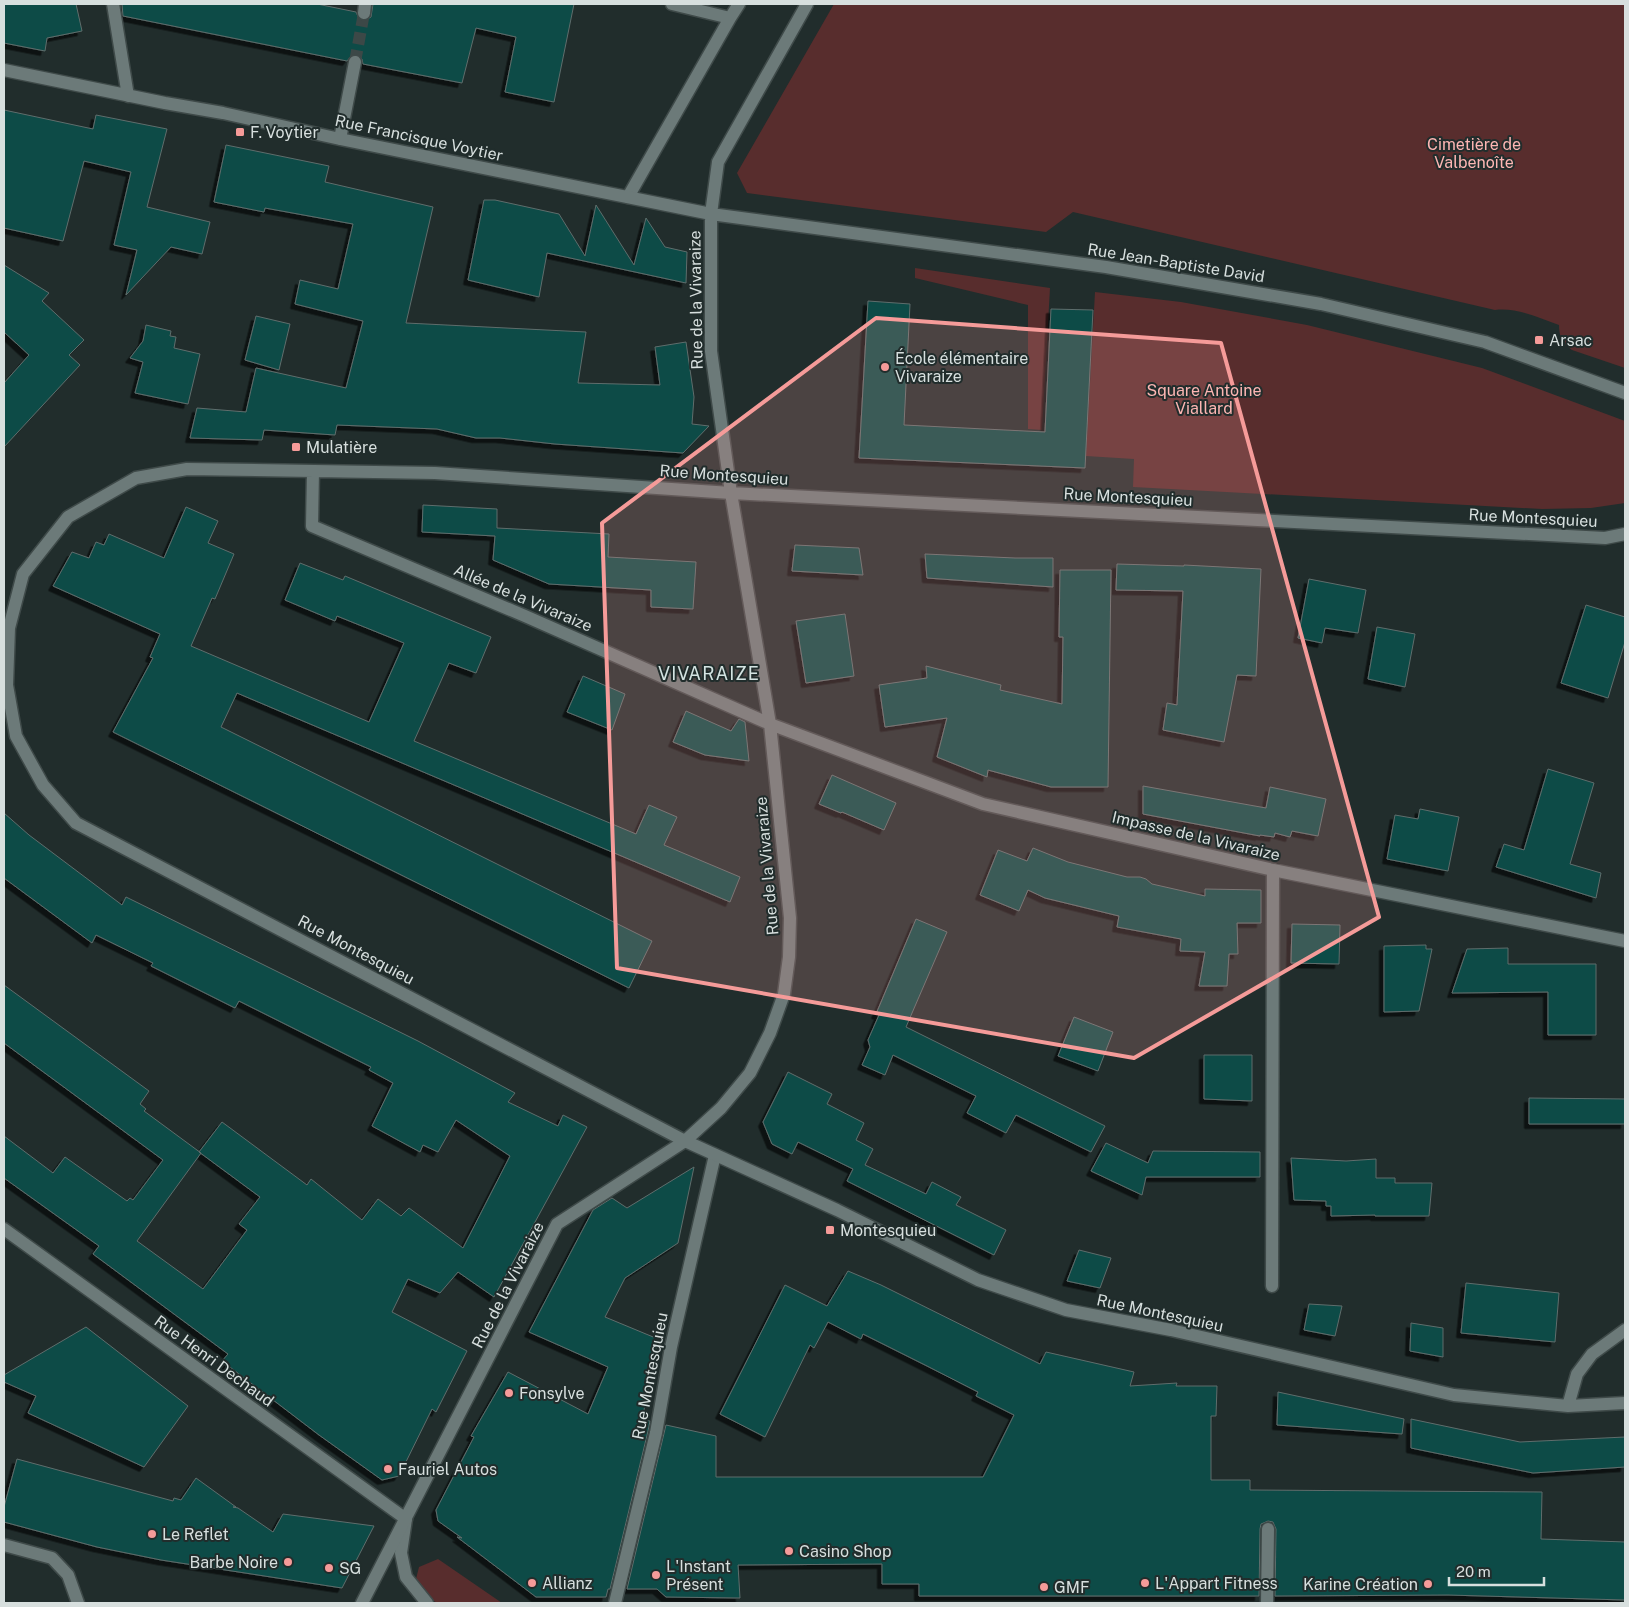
<svg xmlns="http://www.w3.org/2000/svg" width="1629" height="1607" viewBox="0 0 1629 1607" font-family="'Public Sans',sans-serif">
<style>
.green{fill:#582d2d}
.building{fill:#0c4b47;stroke:#5f6d6c;filter:url(#shadow)}
.lines{fill:none;stroke-linecap:round;stroke-linejoin:round}
.street-tunnel{stroke:#3c4847;stroke-width:12;stroke-dasharray:12 6;stroke-linecap:butt}
.lane-casing{stroke:#3f4a49;stroke-width:15}
.street-casing{stroke:#3f4a49;stroke-width:15}
.lane{stroke:#6c7a79;stroke-width:12}
.street{stroke:#6c7a79;stroke-width:12}
.marked{fill:#f59b99;fill-opacity:0.2;stroke:#f59b99;stroke-width:4;stroke-linejoin:round}
.poi-dot{fill:#f59b99;stroke:#212d2c;stroke-width:2}
.labels{text-anchor:middle;dominant-baseline:central;stroke-width:4;stroke-linejoin:round;paint-order:stroke}
.poi-label{font-size:16px;fill:#d7dfde;stroke:#212d2c;text-anchor:start}
.street-label{font-size:16px;fill:#d7dfde;stroke:#212d2c}
.park-label{font-size:16px;fill:#fdb6b3;stroke:#212d2c}
.neighbourhood-label{font-size:18px;letter-spacing:1px;fill:#d4e4e2;stroke:#212d2c}
</style>
<defs>
<filter id="shadow"><feDropShadow dx="-4.5" dy="4.5" stdDeviation="0" flood-color="#0009"/></filter>
</defs>
<rect width="100%" height="100%" fill="#212d2c"/>
<path class="green" d="M 834,4 L 1625,4 L 1625,368 L 1572,350 C 1562,343 1559,336 1559,325 C 1540,318 1516,307 1495,310 L 1073,212 L 1046,232 L 747,193 L 737,173 Z
M 915,268 L 1050,288 L 1042,430 L 1028,429 L 1028,305 L 915,278 Z
M 1095,292 L 1181,302 L 1307,325 L 1482,368 L 1625,421 L 1625,503 L 1591,508 L 1542,509 L 1133,487 L 1134,459 L 1086,456 Z
M 438,1559 L 502,1603 L 437,1603 L 428,1597 L 416,1579 L 419,1567 Z"/>
<path class="building" d="M 4,4 L 76,4 L 82,31 L 47,38 L 45,51 L 4,43 Z
M 122,4 L 317,4 L 356,12 L 359,19 L 364,21 L 371,17 L 373,4 L 574,4 L 554,102 L 505,92 L 516,37 L 476,28 L 462,83 L 363,64 L 362,59 L 357,54 L 352,55 L 347,61 L 123,16 Z
M 4,110 L 93,129 L 96,115 L 167,129 L 147,207 L 210,222 L 202,254 L 171,247 L 126,295 L 137,250 L 114,245 L 131,172 L 84,161 L 63,241 L 4,228 Z
M 226,145 L 329,166 L 325,182 L 433,207 L 406,323 L 586,332 L 578,383 L 660,385 L 655,347 L 686,342 L 694,397 L 692,424 L 709,426 L 683,453 L 555,444 L 500,438 L 476,438 L 437,429 L 337,425 L 335,435 L 264,430 L 262,440 L 190,438 L 197,408 L 246,412 L 256,368 L 346,388 L 363,321 L 295,304 L 300,280 L 338,289 L 353,224 L 265,208 L 264,212 L 214,202 Z
M 484,200 L 495,200 L 559,214 L 585,256 L 596,205 L 634,265 L 646,218 L 665,247 L 687,252 L 686,283 L 547,253 L 539,297 L 468,280 Z
M 4,265 L 49,293 L 42,301 L 84,340 L 69,355 L 80,365 L 4,447 L 4,383 L 29,355 L 4,332 Z
M 868,301 L 910,304 L 904,425 L 1045,432 L 1051,309 L 1093,310 L 1085,468 L 859,458 Z
M 256,316 L 290,324 L 279,370 L 245,360 Z
M 146,325 L 171,331 L 170,336 L 176,337 L 174,348 L 200,354 L 188,404 L 135,393 L 143,362 L 130,358 L 143,341 Z
M 423,505 L 497,509 L 497,528 L 609,534 L 608,557 L 696,562 L 693,609 L 651,607 L 651,590 L 549,584 L 493,560 L 495,536 L 422,532 Z
M 186,507 L 218,521 L 208,543 L 234,554 L 215,599 L 212,598 L 191,646 L 369,722 L 404,643 L 337,616 L 335,621 L 285,600 L 300,563 L 343,580 L 345,576 L 491,637 L 476,673 L 449,663 L 414,741 L 636,834 L 649,805 L 677,817 L 664,845 L 740,877 L 730,902 L 237,693 L 221,727 L 652,941 L 629,988 L 113,732 L 153,658 L 150,657 L 160,634 L 53,586 L 72,552 L 89,558 L 96,542 L 104,545 L 109,534 L 164,558 Z
M 795,545 L 859,548 L 863,575 L 792,571 Z
M 925,554 L 1015,558 L 1053,558 L 1053,587 L 927,578 Z
M 1117,564 L 1184,566 L 1184,565 L 1261,569 L 1256,676 L 1237,675 L 1224,742 L 1163,730 L 1167,703 L 1177,705 L 1183,591 L 1116,590 Z
M 1060,570 L 1111,570 L 1108,787 L 1051,787 L 988,770 L 987,777 L 937,757 L 947,718 L 885,727 L 879,685 L 927,678 L 926,666 L 1001,685 L 1000,690 L 1062,704 L 1063,637 L 1059,637 Z
M 1309,579 L 1366,590 L 1358,633 L 1325,628 L 1322,643 L 1298,638 Z
M 1586,605 L 1625,617 L 1625,642 L 1608,698 L 1561,683 Z
M 845,614 L 854,676 L 806,683 L 796,621 Z
M 1377,627 L 1415,634 L 1405,687 L 1368,679 Z
M 583,676 L 625,694 L 612,730 L 567,712 Z
M 686,711 L 731,731 L 739,719 L 745,722 L 749,761 L 705,755 L 673,742 Z
M 1548,769 L 1594,783 L 1570,864 L 1601,873 L 1596,898 L 1496,867 L 1504,844 L 1524,850 Z
M 832,775 L 896,803 L 884,830 L 842,812 L 841,813 L 819,804 Z
M 1143,786 L 1266,808 L 1270,787 L 1326,799 L 1318,836 L 1292,831 L 1290,837 L 1275,833 L 1274,837 L 1260,835 L 1260,836 L 1143,814 Z
M 1420,809 L 1459,817 L 1448,871 L 1387,859 L 1395,815 L 1418,819 Z
M 4,813 L 29,835 L 122,905 L 126,897 L 418,1041 L 515,1093 L 508,1102 L 558,1126 L 563,1115 L 587,1127 L 494,1297 L 458,1272 L 440,1293 L 408,1279 L 392,1312 L 467,1351 L 436,1412 L 432,1409 L 399,1476 L 382,1480 L 319,1435 L 222,1361 L 228,1354 L 93,1254 L 99,1246 L 4,1178 L 4,1136 L 53,1173 L 65,1157 L 127,1201 L 130,1198 L 133,1200 L 163,1160 L 4,1043 L 4,985 L 149,1091 L 140,1104 L 146,1109 L 144,1111 L 201,1153 L 137,1241 L 203,1289 L 247,1230 L 239,1224 L 260,1197 L 199,1152 L 222,1122 L 307,1185 L 311,1179 L 362,1220 L 378,1199 L 401,1216 L 409,1208 L 463,1248 L 510,1156 L 456,1120 L 438,1152 L 423,1145 L 420,1152 L 372,1126 L 393,1083 L 369,1070 L 371,1067 L 239,1001 L 235,1008 L 151,966 L 153,963 L 96,935 L 92,943 L 4,878 Z
M 1033,848 L 1068,862 L 1127,877 L 1140,877 L 1146,879 L 1152,884 L 1205,896 L 1205,889 L 1261,890 L 1261,923 L 1237,923 L 1238,954 L 1229,954 L 1227,986 L 1199,986 L 1205,952 L 1180,951 L 1181,939 L 1117,927 L 1119,916 L 1045,898 L 1028,890 L 1019,911 L 980,895 L 998,850 L 1027,861 Z
M 916,919 L 947,932 L 906,1027 L 1105,1126 L 1091,1152 L 1016,1115 L 1006,1133 L 967,1113 L 976,1096 L 893,1055 L 885,1075 L 862,1065 L 870,1047 L 868,1040 L 879,1015 L 876,1014 Z
M 1292,924 L 1340,925 L 1339,964 L 1291,963 Z
M 1426,945 L 1426,949 L 1432,949 L 1419,1011 L 1384,1012 L 1384,946 Z
M 1508,948 L 1508,964 L 1596,964 L 1596,1035 L 1548,1035 L 1548,992 L 1452,993 L 1467,949 Z
M 1074,1017 L 1113,1032 L 1098,1071 L 1058,1056 Z
M 1204,1055 L 1252,1055 L 1252,1101 L 1204,1099 Z
M 788,1072 L 832,1094 L 827,1104 L 864,1123 L 856,1140 L 873,1149 L 865,1165 L 926,1194 L 932,1182 L 961,1197 L 956,1205 L 1006,1230 L 994,1255 L 847,1181 L 853,1169 L 798,1142 L 792,1154 L 772,1144 L 763,1122 Z
M 1529,1098 L 1625,1099 L 1625,1124 L 1529,1124 Z
M 1106,1143 L 1148,1163 L 1153,1151 L 1260,1152 L 1260,1177 L 1146,1177 L 1142,1195 L 1091,1171 Z
M 1291,1158 L 1346,1161 L 1376,1159 L 1376,1178 L 1395,1178 L 1395,1183 L 1432,1183 L 1429,1216 L 1375,1216 L 1375,1215 L 1331,1216 L 1331,1206 L 1326,1206 L 1326,1201 L 1294,1200 Z
M 694,1167 L 678,1243 L 625,1278 L 605,1317 L 658,1339 L 642,1420 L 650,1421 L 648,1431 L 610,1589 L 608,1589 L 606,1597 L 536,1597 L 457,1537 L 462,1538 L 438,1521 L 436,1510 L 474,1437 L 471,1436 L 508,1372 L 588,1414 L 608,1367 L 529,1332 L 593,1210 L 612,1198 L 627,1208 Z
M 1079,1250 L 1111,1258 L 1100,1288 L 1067,1281 Z
M 848,1271 L 881,1285 L 1040,1364 L 1046,1352 L 1134,1372 L 1130,1386 L 1177,1383 L 1176,1386 L 1217,1386 L 1216,1416 L 1211,1416 L 1211,1480 L 1250,1480 L 1250,1490 L 1542,1492 L 1541,1539 L 1625,1542 L 1625,1600 L 1448,1595 L 1275,1596 L 1276,1529 L 1273,1522 L 1268,1521 L 1261,1524 L 1260,1529 L 1259,1596 L 919,1596 L 919,1584 L 882,1584 L 882,1564 L 738,1565 L 740,1598 L 666,1597 L 657,1589 L 627,1589 L 666,1425 L 716,1436 L 716,1477 L 983,1477 L 1014,1415 L 976,1396 L 978,1392 L 927,1366 L 863,1334 L 861,1339 L 828,1322 L 814,1348 L 810,1345 L 765,1437 L 720,1414 L 785,1285 L 827,1306 Z
M 1466,1283 L 1559,1293 L 1555,1342 L 1461,1333 Z
M 1309,1304 L 1342,1306 L 1335,1336 L 1304,1330 Z
M 1411,1323 L 1443,1328 L 1443,1357 L 1410,1351 Z
M 86,1327 L 188,1406 L 144,1467 L 28,1413 L 36,1396 L 4,1382 L 4,1375 Z
M 1278,1392 L 1404,1419 L 1402,1434 L 1277,1425 Z
M 1411,1419 L 1520,1442 L 1625,1437 L 1625,1467 L 1533,1473 L 1411,1448 Z
M 17,1459 L 173,1501 L 174,1498 L 181,1500 L 196,1478 L 236,1507 L 233,1507 L 238,1508 L 273,1532 L 283,1514 L 374,1526 L 342,1588 L 161,1560 L 97,1547 L 4,1522 L 4,1507 Z"/>
<g class="lines">
<path class="street-tunnel" d="M 355,62 L 364,13"/>
<defs>
<path id="lane" d="M 730,18 L 739,4
M 628,197 L 730,18 L 672,4
M 406,1519 L 401,1553 L 406,1577 L 427,1603
M 4,1545 L 52,1558 L 68,1575 L 78,1603
M 615,1603 L 656,1433 L 671,1347 L 715,1155
M 1267,1603 L 1268,1529"/>
<path id="street" d="M 113,4 L 128,96
M 364,13 L 365,4
M 4,70 L 165,103 L 223,113 L 340,139 L 711,214 L 1106,267 L 1321,304 L 1485,342 L 1625,393
M 340,139 L 355,62
M 313,471 L 312,526 L 525,616 L 770,724 L 983,804 L 1273,870 L 1625,941
M 1625,534 L 1605,538 L 731,493 L 435,473 L 187,469 L 136,478 L 68,517 L 23,574 L 9,628 L 7,685 L 16,736 L 43,785 L 76,823 L 685,1141 L 837,1210 L 978,1280 L 1066,1310 L 1171,1330 L 1454,1395 L 1568,1406 L 1625,1403
M 4,1229 L 406,1519
M 1272,1286 L 1273,870
M 1568,1406 L 1577,1374 L 1592,1354 L 1625,1330
M 362,1603 L 557,1224 L 685,1141 L 721,1108 L 750,1073 L 770,1033 L 784,994 L 789,957 L 790,918 L 770,724 L 731,493 L 711,351 L 711,214 L 718,162 L 807,4"/>
</defs>
<use href="#lane" class="lane-casing"/>
<use href="#street" class="street-casing"/>
<use href="#lane" class="lane"/>
<use href="#street" class="street"/>
</g>
<path class="marked" d="M 876,318 L 1221,343 L 1379,917 L 1134,1058 L 617,968 L 602,523 Z"/>
<g class="poi-dot">
<rect x="235" y="127" width="10" height="10" rx="2.5"/>
<rect x="1534" y="335" width="10" height="10" rx="2.5"/>
<circle cx="885" cy="367" r="5"/>
<rect x="291" y="442" width="10" height="10" rx="2.5"/>
<rect x="825" y="1225" width="10" height="10" rx="2.5"/>
<circle cx="509" cy="1393" r="5"/>
<circle cx="388" cy="1469" r="5"/>
<circle cx="152" cy="1534" r="5"/>
<circle cx="789" cy="1551" r="5"/>
<circle cx="288" cy="1562" r="5"/>
<circle cx="329" cy="1568" r="5"/>
<circle cx="656" cy="1575" r="5"/>
<circle cx="532" cy="1583" r="5"/>
<circle cx="1145" cy="1583" r="5"/>
<circle cx="1428" cy="1584" r="5"/>
<circle cx="1044" cy="1587" r="5"/>
</g>
<g class="labels">
<g class="poi-label">
<text x="250" y="132">F. Voytier</text>
<text x="1549" y="340">Arsac</text>
<text x="895" y="358">École élémentaire<tspan x="895" dy="18">Vivaraize</tspan></text>
<text x="306" y="447">Mulatière</text>
<text x="840" y="1230">Montesquieu</text>
<text x="519" y="1393">Fonsylve</text>
<text x="398" y="1469">Fauriel Autos</text>
<text x="162" y="1534">Le Reflet</text>
<text x="799" y="1551">Casino Shop</text>
<text x="278" y="1562" text-anchor="end">Barbe Noire</text>
<text x="666" y="1566">L'Instant<tspan x="666" dy="18">Présent</tspan></text>
<text x="339" y="1568">SG</text>
<text x="542" y="1583">Allianz</text>
<text x="1155" y="1583">L'Appart Fitness</text>
<text x="1418" y="1584" text-anchor="end">Karine Création</text>
<text x="1054" y="1587">GMF</text>
</g>
<g class="street-label">
<text transform="translate(419 138) rotate(12)">Rue Francisque Voytier</text>
<text transform="translate(1176 263) rotate(9)">Rue Jean-Baptiste David</text>
<text transform="translate(696 300) rotate(-91)">Rue de la Vivaraize</text>
<text transform="translate(724 475) rotate(4)">Rue Montesquieu</text>
<text transform="translate(1128 497) rotate(3)">Rue Montesquieu</text>
<text transform="translate(1533 518) rotate(3)">Rue Montesquieu</text>
<text transform="translate(523 598) rotate(23)">Allée de la Vivaraize</text>
<text transform="translate(1196 836) rotate(13)">Impasse de la Vivaraize</text>
<text transform="translate(767 866) rotate(-95)">Rue de la Vivaraize</text>
<text transform="translate(356 950) rotate(28)">Rue Montesquieu</text>
<text transform="translate(508 1285) rotate(-63)">Rue de la Vivaraize</text>
<text transform="translate(1160 1313) rotate(12)">Rue Montesquieu</text>
<text transform="translate(214 1361) rotate(36)">Rue Henri Dechaud</text>
<text transform="translate(650 1376) rotate(-79)">Rue Montesquieu</text>
</g>
<g class="park-label">
<text x="1474" y="144">Cimetière de<tspan x="1474" dy="18">Valbenoîte</tspan></text>
<text x="1204" y="390">Square Antoine<tspan x="1204" dy="18">Viallard</tspan></text>
</g>
<g class="neighbourhood-label">
<text x="709" y="673">VIVARAIZE</text>
</g>
</g>
<rect width="1629" height="1607" fill="none" stroke="#d7dfde" stroke-width="10"/>
<path d="M1449 1577v8h95v-8" fill="none" stroke="#d7dfde" stroke-width="2.5"/>
<text x="1456" y="1577" font-size="15" fill="#d7dfde" stroke="#212d2c" stroke-width="4" paint-order="stroke">20 m</text>
</svg>
